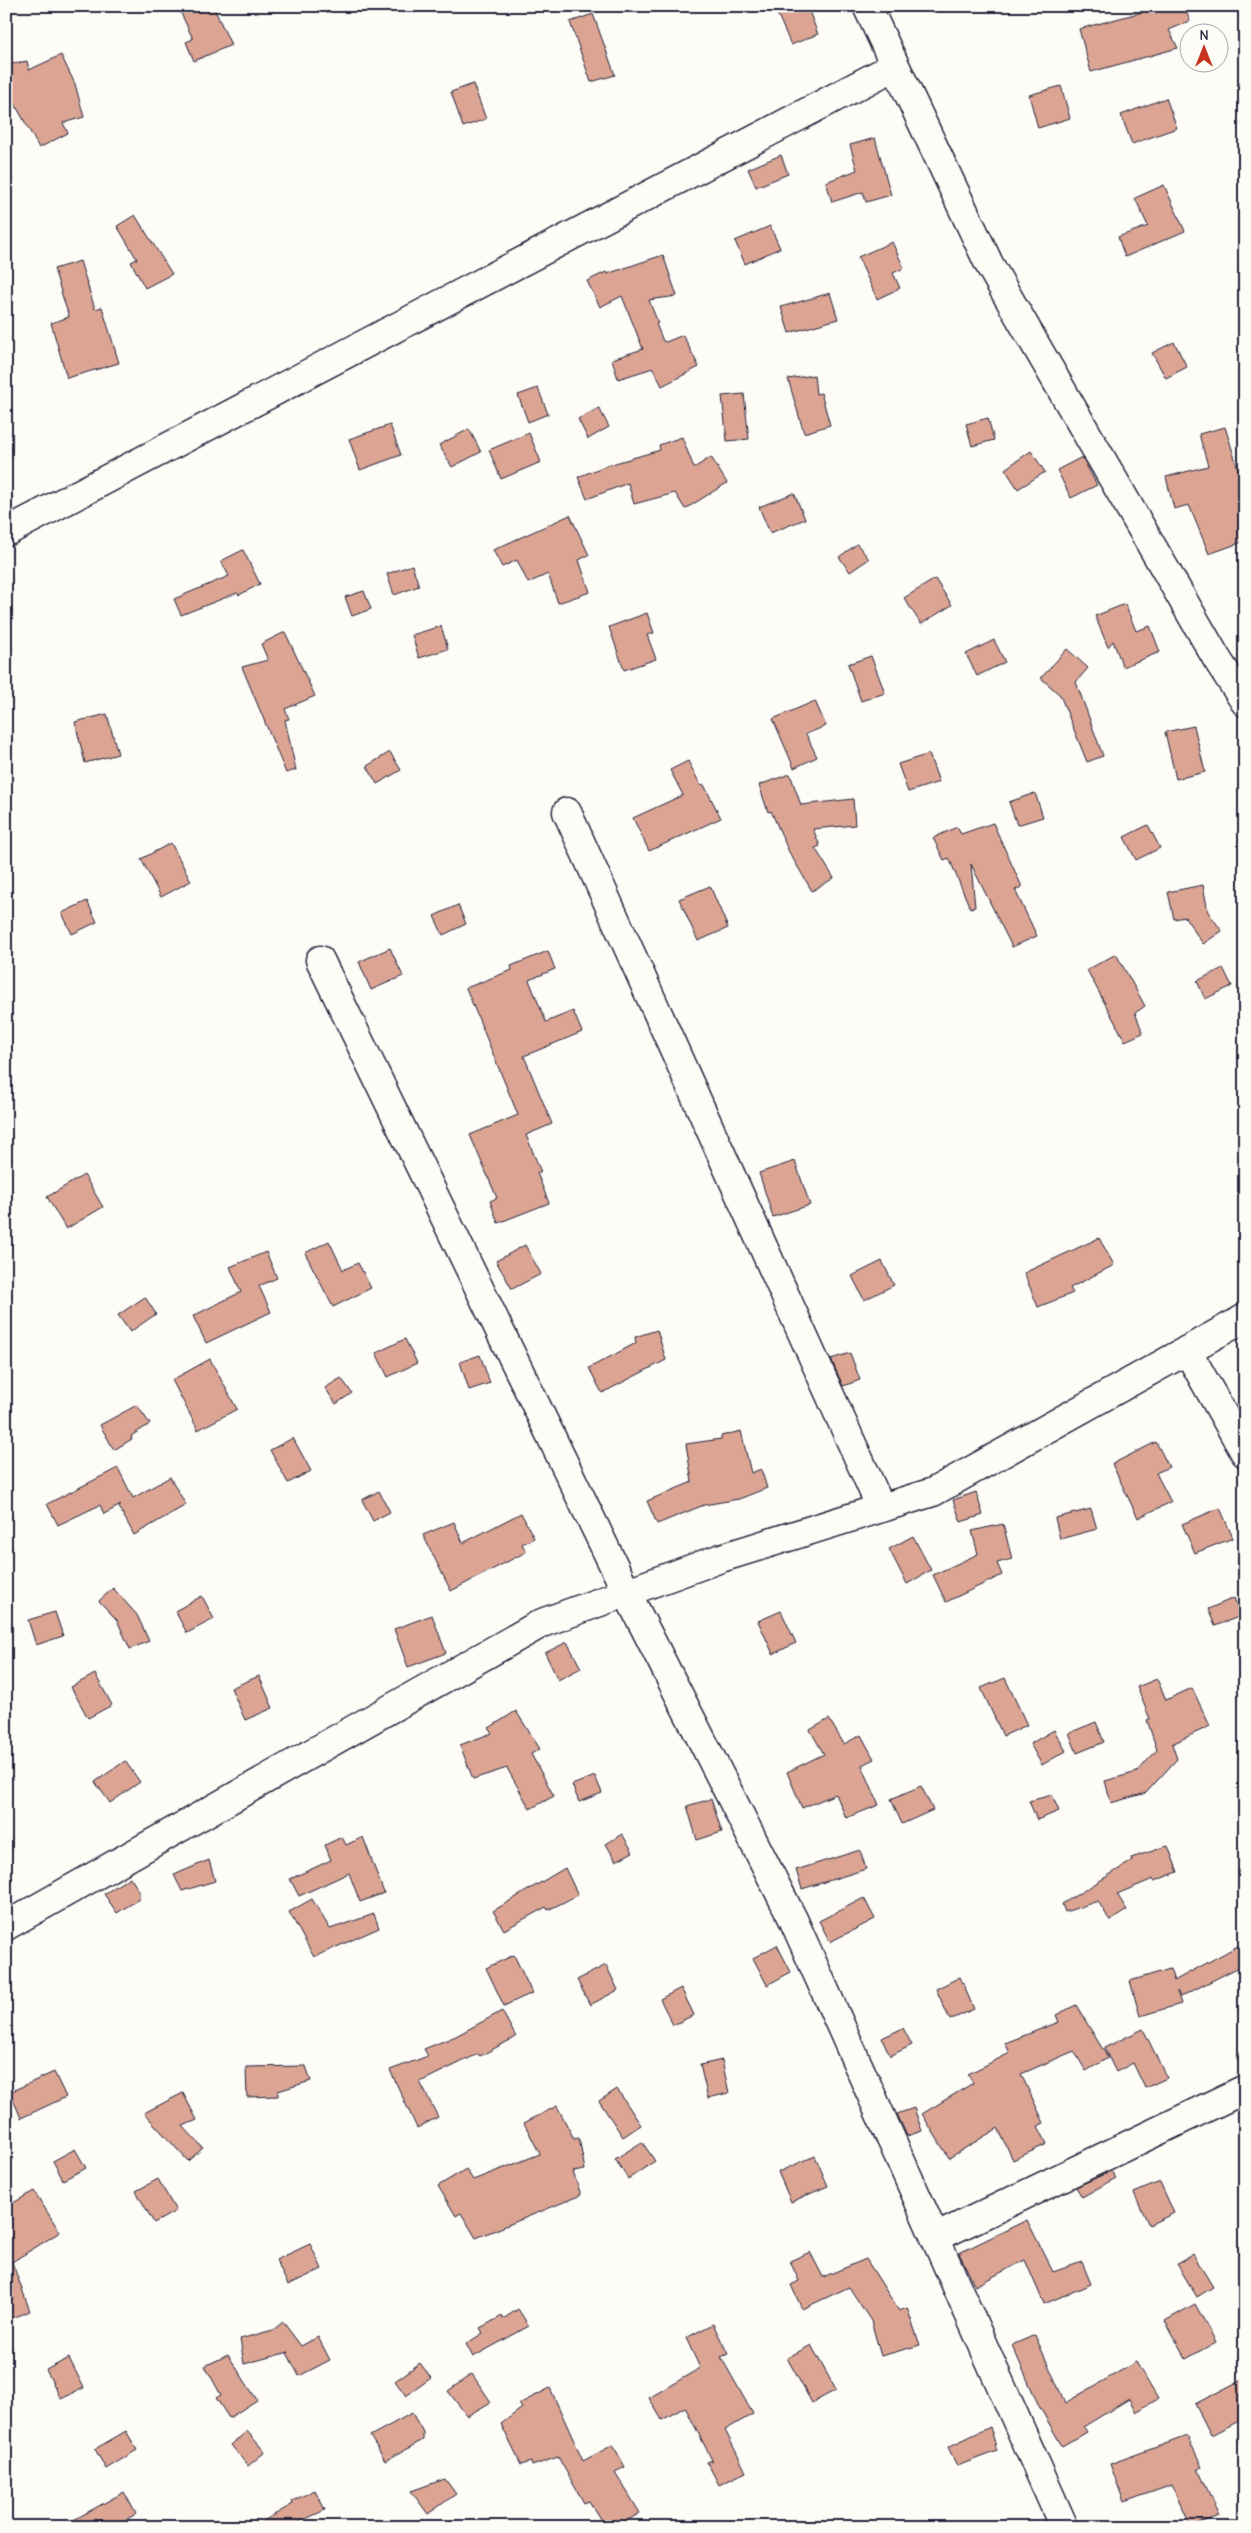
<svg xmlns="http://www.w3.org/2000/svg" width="1251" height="2533" viewBox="0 0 1251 2533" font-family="'Comic Neue',sans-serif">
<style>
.building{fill:#dba493;stroke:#22223b}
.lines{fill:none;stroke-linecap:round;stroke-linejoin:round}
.minor-casing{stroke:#22223b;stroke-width:31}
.minor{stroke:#fdfcf7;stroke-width:28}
</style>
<rect width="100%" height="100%" fill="#fdfcf7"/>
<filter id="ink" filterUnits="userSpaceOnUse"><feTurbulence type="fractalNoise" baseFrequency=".02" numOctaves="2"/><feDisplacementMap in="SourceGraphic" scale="10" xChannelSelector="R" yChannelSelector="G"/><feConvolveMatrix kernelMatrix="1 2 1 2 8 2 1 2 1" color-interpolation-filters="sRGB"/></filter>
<g filter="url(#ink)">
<path class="building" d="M 191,6 L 213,6 L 231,45 L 194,61 L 186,42 L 193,39 L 180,11 Z
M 774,6 L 807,6 L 818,34 L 791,45 Z
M 1145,6 L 1184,6 L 1190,21 L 1169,30 L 1178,48 L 1091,72 L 1079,29 L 1146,11 Z
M 593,14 L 615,75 L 591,82 L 570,22 Z
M 61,55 L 75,84 L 84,117 L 63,123 L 68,133 L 39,148 L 9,93 L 6,65 L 27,61 L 29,70 Z
M 473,84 L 486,119 L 463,127 L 451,92 Z
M 1061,86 L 1070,118 L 1038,128 L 1029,95 Z
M 1166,98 L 1177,128 L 1132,144 L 1121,115 Z
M 875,138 L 891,195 L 866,202 L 863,192 L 832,202 L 826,182 L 857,170 L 850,145 Z
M 781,155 L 788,174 L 756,187 L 748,169 Z
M 1164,185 L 1185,231 L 1125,257 L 1118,237 L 1148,226 L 1135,198 Z
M 135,215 L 172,274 L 145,288 L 131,262 L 137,259 L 117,226 Z
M 770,226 L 780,248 L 745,264 L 735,241 Z
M 892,242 L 904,268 L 893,273 L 900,288 L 877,299 L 858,257 Z
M 663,255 L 677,296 L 649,300 L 658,323 L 656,324 L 663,341 L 666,342 L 683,335 L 699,367 L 662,386 L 653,368 L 618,379 L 612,359 L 643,349 L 622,296 L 600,307 L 587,281 L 606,272 L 607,274 Z
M 80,261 L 95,309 L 102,307 L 119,363 L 67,378 L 51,323 L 69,317 L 54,269 Z
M 830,293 L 838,319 L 789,333 L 781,307 Z
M 1174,342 L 1187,367 L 1166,378 L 1152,353 Z
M 814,375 L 816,394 L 821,393 L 830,425 L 804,433 L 788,379 Z
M 538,388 L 548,414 L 528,422 L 518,395 Z
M 744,394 L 749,439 L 727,441 L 722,396 Z
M 599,408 L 609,427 L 588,439 L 578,419 Z
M 988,418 L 994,440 L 972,446 L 966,424 Z
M 390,425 L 401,455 L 360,470 L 349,439 Z
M 1225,427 L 1242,481 L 1245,480 L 1245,541 L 1209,554 L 1189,505 L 1174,509 L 1166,477 L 1208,466 L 1199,434 Z
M 469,429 L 481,452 L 452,467 L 439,445 Z
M 529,433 L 541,462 L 501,479 L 489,450 Z
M 682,437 L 694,468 L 711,457 L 727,483 L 685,509 L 675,493 L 634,504 L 628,483 L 587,499 L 578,477 L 605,466 L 660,450 L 659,445 Z
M 1031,451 L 1045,472 L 1018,489 L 1005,469 Z
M 1082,457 L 1097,485 L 1071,498 L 1057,470 Z
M 794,493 L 805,519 L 770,533 L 759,507 Z
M 570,515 L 589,555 L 579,560 L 590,592 L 558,603 L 548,574 L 528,583 L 517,560 L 502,567 L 493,550 Z
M 857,544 L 869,559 L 850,572 L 839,557 Z
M 243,550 L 260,584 L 239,595 L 237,593 L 181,615 L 174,599 L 229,576 L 221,561 Z
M 412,565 L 419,586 L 394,595 L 387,574 Z
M 935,579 L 952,605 L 921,624 L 904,598 Z
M 364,591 L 371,609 L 352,616 L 345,597 Z
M 1125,604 L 1136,631 L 1150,626 L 1160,652 L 1123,667 L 1113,641 L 1108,647 L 1095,616 Z
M 647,613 L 654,633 L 647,635 L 656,659 L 624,670 L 609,627 Z
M 441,626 L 448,649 L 419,658 L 412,635 Z
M 285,632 L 315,696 L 285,709 L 289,719 L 285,720 L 296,770 L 286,773 L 242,667 L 268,660 L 261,644 Z
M 994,640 L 1005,662 L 977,676 L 966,654 Z
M 1067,649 L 1088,668 L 1076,682 L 1103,756 L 1087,762 L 1060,695 L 1041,678 Z
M 871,656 L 885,693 L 861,701 L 848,664 Z
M 815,701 L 826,726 L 806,734 L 817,757 L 794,768 L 773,719 Z
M 107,714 L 118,754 L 85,763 L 75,722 Z
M 1194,726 L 1205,772 L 1176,779 L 1165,732 Z
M 390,752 L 401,770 L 377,784 L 367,766 Z
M 929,754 L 939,782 L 908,792 L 898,764 Z
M 688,761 L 701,786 L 704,785 L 721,818 L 649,851 L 633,818 L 683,795 L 670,770 Z
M 790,774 L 801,805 L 853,799 L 855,825 L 813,829 L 820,846 L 815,848 L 834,878 L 812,891 L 789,852 L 771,811 L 768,812 L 759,785 Z
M 1035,793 L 1043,817 L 1017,825 L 1009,802 Z
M 993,823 L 1022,887 L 1015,890 L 1037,936 L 1012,947 L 971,864 L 975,907 L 970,908 L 949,858 L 944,860 L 933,838 L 957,827 L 961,834 Z
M 1148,825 L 1160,848 L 1136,860 L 1124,837 Z
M 171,843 L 191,881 L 161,897 L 141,859 Z
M 1203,885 L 1208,912 L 1222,931 L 1203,944 L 1185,917 L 1174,919 L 1168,892 Z
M 710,886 L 728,928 L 698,941 L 679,899 Z
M 87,901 L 97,922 L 72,934 L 62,913 Z
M 458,905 L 466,924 L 443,935 L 434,916 Z
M 390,948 L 403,976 L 371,990 L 359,962 Z
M 548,951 L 555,969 L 529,980 L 546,1022 L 573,1011 L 582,1032 L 524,1056 L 552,1124 L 526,1135 L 541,1172 L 537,1173 L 549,1203 L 498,1223 L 490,1201 L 497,1198 L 470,1135 L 518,1115 L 466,988 L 512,970 L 511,966 Z
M 1116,954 L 1145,1006 L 1135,1013 L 1143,1033 L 1125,1041 L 1087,970 Z
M 1223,968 L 1232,986 L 1205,999 L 1197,981 Z
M 795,1161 L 810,1205 L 773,1217 L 759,1173 Z
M 84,1175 L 103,1207 L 66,1229 L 47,1197 Z
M 1099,1238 L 1114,1265 L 1070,1288 L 1073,1293 L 1038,1307 L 1024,1273 Z
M 329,1241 L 343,1270 L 358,1263 L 371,1288 L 333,1307 L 305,1253 Z
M 525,1245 L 541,1274 L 512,1289 L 496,1261 Z
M 266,1252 L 277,1278 L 259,1286 L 271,1312 L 206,1343 L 193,1316 L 241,1292 L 230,1267 Z
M 882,1261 L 894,1285 L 864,1300 L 852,1276 Z
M 145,1297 L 156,1314 L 130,1332 L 118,1315 Z
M 657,1330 L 666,1360 L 602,1393 L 589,1368 L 636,1343 L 635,1337 Z
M 405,1339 L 417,1363 L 388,1377 L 376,1353 Z
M 850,1353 L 860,1380 L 843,1386 L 831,1359 Z
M 480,1355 L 490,1383 L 469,1390 L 460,1362 Z
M 210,1359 L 237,1409 L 198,1430 L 172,1380 Z
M 341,1378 L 352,1393 L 336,1404 L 325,1388 Z
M 137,1405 L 150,1424 L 131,1436 L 132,1439 L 114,1450 L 100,1425 Z
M 741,1431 L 751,1473 L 761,1469 L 767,1488 L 739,1499 L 704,1505 L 657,1524 L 647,1501 L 692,1482 L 686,1444 L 721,1439 L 721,1436 Z
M 293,1438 L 311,1471 L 288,1483 L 270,1450 Z
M 1156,1442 L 1169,1467 L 1156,1473 L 1171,1502 L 1138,1518 L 1112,1464 Z
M 118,1468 L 133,1498 L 170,1477 L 186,1505 L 134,1535 L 119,1507 L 121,1505 L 104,1514 L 100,1505 L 58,1525 L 47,1504 Z
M 379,1491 L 390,1512 L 373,1521 L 362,1500 Z
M 976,1492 L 983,1515 L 961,1522 L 953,1500 Z
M 1220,1508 L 1233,1538 L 1195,1553 L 1182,1524 Z
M 1091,1509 L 1097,1529 L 1060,1539 L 1055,1518 Z
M 521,1513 L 534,1538 L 522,1544 L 526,1552 L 451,1591 L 423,1535 L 454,1522 L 463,1543 Z
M 1003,1524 L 1012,1559 L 997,1563 L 1002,1575 L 946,1602 L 933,1575 L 978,1554 L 972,1531 Z
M 913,1536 L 931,1570 L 907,1584 L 889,1549 Z
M 113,1588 L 137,1615 L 149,1641 L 130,1649 L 117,1620 L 99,1601 Z
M 202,1596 L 214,1619 L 187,1633 L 175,1611 Z
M 1234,1598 L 1241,1616 L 1215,1626 L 1208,1609 Z
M 781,1611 L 796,1643 L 773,1654 L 758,1621 Z
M 55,1612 L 63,1636 L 36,1645 L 28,1620 Z
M 432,1615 L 446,1653 L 408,1667 L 394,1629 Z
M 567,1642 L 581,1668 L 558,1680 L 545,1653 Z
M 95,1674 L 112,1705 L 88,1718 L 71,1687 Z
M 259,1676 L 273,1708 L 245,1720 L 231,1688 Z
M 1005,1678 L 1027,1725 L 1003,1736 L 981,1688 Z
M 1157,1679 L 1166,1700 L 1192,1688 L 1210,1726 L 1172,1744 L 1177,1759 L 1146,1793 L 1111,1803 L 1105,1781 L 1137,1772 L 1157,1750 L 1147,1720 L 1150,1719 L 1137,1687 Z
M 516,1711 L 540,1749 L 531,1754 L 554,1796 L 530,1809 L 507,1768 L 473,1779 L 460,1745 L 492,1733 L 489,1728 Z
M 829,1719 L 844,1744 L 861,1735 L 874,1759 L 862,1765 L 879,1805 L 846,1818 L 836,1794 L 802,1808 L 787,1772 L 824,1754 L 810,1730 Z
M 1096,1722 L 1104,1742 L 1077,1753 L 1069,1733 Z
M 1054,1730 L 1066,1751 L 1042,1765 L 1030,1744 Z
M 125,1761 L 140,1782 L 110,1803 L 95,1782 Z
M 595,1776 L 602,1793 L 579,1802 L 572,1785 Z
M 921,1786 L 933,1810 L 902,1824 L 891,1799 Z
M 1052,1795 L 1059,1811 L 1037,1820 L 1029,1801 Z
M 711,1799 L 722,1832 L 697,1840 L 687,1806 Z
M 622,1834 L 633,1852 L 616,1861 L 606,1844 Z
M 342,1837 L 346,1845 L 363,1837 L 384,1893 L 360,1902 L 349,1873 L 299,1896 L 290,1879 L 331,1860 L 325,1845 Z
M 1168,1846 L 1178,1872 L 1154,1881 L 1153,1879 L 1117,1894 L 1127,1910 L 1110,1921 L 1098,1901 L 1065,1912 L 1062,1904 L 1132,1861 L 1131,1858 Z
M 860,1850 L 866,1869 L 802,1889 L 796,1870 Z
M 209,1860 L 215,1881 L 182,1891 L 174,1875 Z
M 565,1868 L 578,1895 L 548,1910 L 546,1907 L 504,1930 L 493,1911 Z
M 130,1877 L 139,1891 L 139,1899 L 117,1913 L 104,1894 Z
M 864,1898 L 875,1919 L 830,1942 L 819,1921 Z
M 312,1899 L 330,1929 L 374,1914 L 379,1928 L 314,1957 L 289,1912 Z
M 1245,1942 L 1245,1964 L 1180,1997 L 1177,1991 L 1181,2004 L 1140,2016 L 1130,1981 L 1170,1969 L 1174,1981 Z
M 777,1945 L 791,1972 L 767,1985 L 753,1958 Z
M 514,1955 L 532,1993 L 504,2006 L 486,1968 Z
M 606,1965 L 618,1990 L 590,2005 L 577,1980 Z
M 960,1977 L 974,2009 L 950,2020 L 936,1989 Z
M 681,1988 L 694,2015 L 673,2025 L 660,1999 Z
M 1076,2005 L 1108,2058 L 1086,2071 L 1074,2051 L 1021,2074 L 1044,2123 L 1038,2126 L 1047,2144 L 1013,2160 L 998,2128 L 949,2158 L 922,2114 L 973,2083 L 968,2074 L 1010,2053 L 1005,2043 L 1059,2022 L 1056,2015 Z
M 502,2011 L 516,2037 L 480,2056 L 478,2054 L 420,2082 L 438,2117 L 417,2128 L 390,2070 L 428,2056 L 424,2049 L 456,2036 Z
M 903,2028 L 912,2045 L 890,2056 L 882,2038 Z
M 1143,2029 L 1167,2078 L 1145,2088 L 1133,2063 L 1116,2072 L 1104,2048 Z
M 722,2060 L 729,2093 L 708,2098 L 700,2065 Z
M 306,2066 L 311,2081 L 278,2091 L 278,2096 L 247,2097 L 246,2067 Z
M 54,2072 L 66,2097 L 21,2118 L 10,2092 Z
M 617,2089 L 641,2125 L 623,2137 L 599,2101 Z
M 183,2093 L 197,2120 L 183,2126 L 203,2148 L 188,2161 L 144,2113 Z
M 557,2106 L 574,2139 L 579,2138 L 585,2170 L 573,2172 L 581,2195 L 476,2238 L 461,2213 L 456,2216 L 438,2186 L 466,2169 L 473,2180 L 540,2154 L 524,2123 Z
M 914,2108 L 922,2131 L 907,2136 L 897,2114 Z
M 642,2142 L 655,2161 L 628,2179 L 615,2159 Z
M 75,2149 L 86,2168 L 63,2180 L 53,2161 Z
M 815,2156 L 828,2186 L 791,2202 L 778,2172 Z
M 1111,2171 L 1116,2178 L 1082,2197 L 1076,2187 Z
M 158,2179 L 176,2211 L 154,2223 L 136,2191 Z
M 1160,2182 L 1174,2213 L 1149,2225 L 1134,2193 Z
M 34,2191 L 60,2232 L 12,2262 L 30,2311 L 6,2320 L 6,2207 Z
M 1027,2220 L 1053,2272 L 1082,2262 L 1091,2284 L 1044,2304 L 1025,2260 L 975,2286 L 959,2253 Z
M 310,2244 L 322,2269 L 288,2285 L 276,2260 Z
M 810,2252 L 823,2277 L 866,2259 L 899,2311 L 907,2308 L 920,2345 L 881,2356 L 871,2321 L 849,2287 L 802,2309 L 791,2285 L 799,2281 L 790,2261 Z
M 1193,2254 L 1213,2287 L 1197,2297 L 1177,2264 Z
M 1195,2304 L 1216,2342 L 1186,2359 L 1165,2321 Z
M 518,2309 L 529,2326 L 473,2357 L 466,2344 L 483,2333 L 480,2328 L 502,2316 L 503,2319 Z
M 283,2322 L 301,2346 L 318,2337 L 330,2360 L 299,2376 L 287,2353 L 289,2352 L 244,2364 L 240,2339 L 273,2330 Z
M 713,2324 L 728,2354 L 721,2357 L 753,2414 L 725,2430 L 746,2472 L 719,2485 L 707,2462 L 712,2460 L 685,2407 L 662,2420 L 649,2398 L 700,2368 L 686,2338 Z
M 1035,2335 L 1065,2403 L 1136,2362 L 1158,2399 L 1136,2412 L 1129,2399 L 1083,2427 L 1086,2432 L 1062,2446 L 1039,2406 L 1012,2345 Z
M 811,2345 L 836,2390 L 812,2403 L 787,2358 Z
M 228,2355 L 257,2400 L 229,2418 L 216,2398 L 221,2395 L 205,2366 Z
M 69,2358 L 84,2388 L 61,2399 L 46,2370 Z
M 420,2363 L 431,2378 L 406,2396 L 395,2381 Z
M 472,2374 L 491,2402 L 467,2416 L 448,2391 Z
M 1245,2378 L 1245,2418 L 1211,2435 L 1195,2404 Z
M 550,2388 L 583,2461 L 613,2445 L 625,2467 L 615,2472 L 640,2513 L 616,2527 L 605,2527 L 589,2501 L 584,2503 L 558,2457 L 532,2466 L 531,2462 L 521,2465 L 501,2424 L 522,2408 L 519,2404 Z
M 412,2413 L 423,2432 L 423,2440 L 385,2461 L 370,2436 Z
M 990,2427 L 997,2451 L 957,2466 L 948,2447 Z
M 126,2431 L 137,2450 L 106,2469 L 95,2449 Z
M 247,2431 L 265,2452 L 248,2466 L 231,2445 Z
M 1187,2436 L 1202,2466 L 1198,2469 L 1219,2515 L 1191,2527 L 1172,2485 L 1124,2502 L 1110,2464 Z
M 445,2479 L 456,2494 L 428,2514 L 411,2491 Z
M 315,2490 L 325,2510 L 288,2527 L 253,2527 L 293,2504 L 292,2501 Z
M 124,2492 L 136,2514 L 113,2527 L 61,2527 Z"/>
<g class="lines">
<defs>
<path id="minor" d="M 867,6 L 989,264 L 1217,659 L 1245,702
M 6,532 L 895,66
M 567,812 L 881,1508
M 320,960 L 627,1593 L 793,1919 L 1064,2527
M 1187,1350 L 1245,1453
M 6,1926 L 542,1623 L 721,1558 L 933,1492 L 1245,1318
M 935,2238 L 1245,2089"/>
</defs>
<use href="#minor" class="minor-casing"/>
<use href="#minor" class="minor"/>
</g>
</g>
<rect width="1251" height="2533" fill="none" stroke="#fdfcf7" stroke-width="25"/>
<rect x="12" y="12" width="1226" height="2508" fill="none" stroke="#22223b" stroke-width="2" filter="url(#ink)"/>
<g transform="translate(1204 48)"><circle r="24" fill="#fdfcf7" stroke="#a5a5ac"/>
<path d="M0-4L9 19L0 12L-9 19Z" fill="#c8321e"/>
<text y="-8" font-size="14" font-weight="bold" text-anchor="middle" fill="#22223b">N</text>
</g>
</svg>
